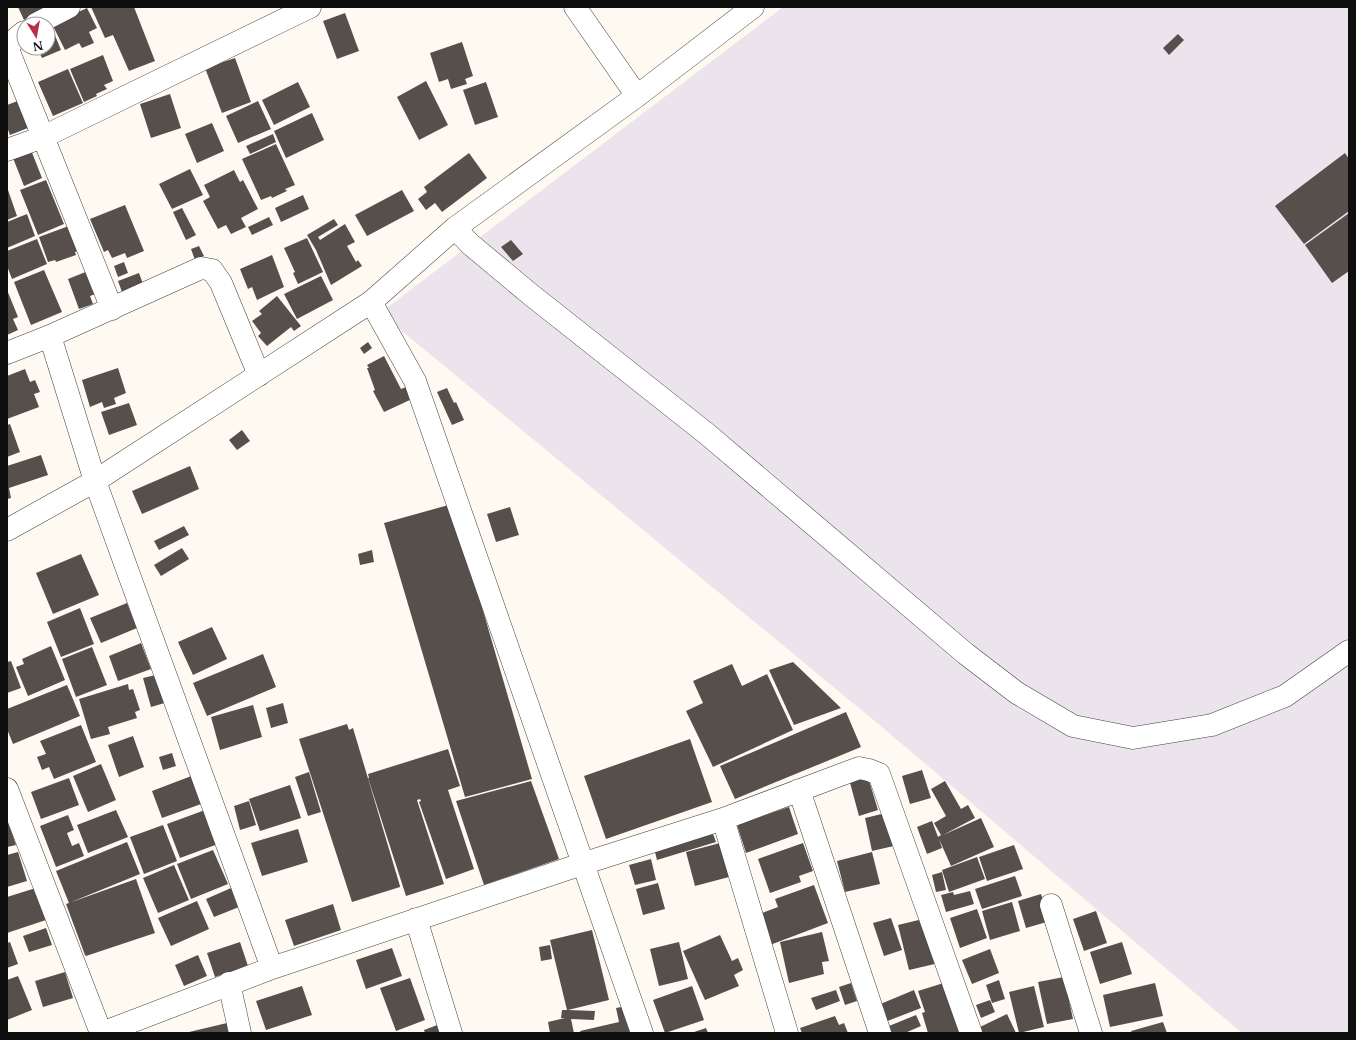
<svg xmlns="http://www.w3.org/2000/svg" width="1356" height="1040" viewBox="0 0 1356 1040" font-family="'Libre Baskerville',serif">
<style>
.industrial{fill:#ebe4ed}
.building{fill:#574f4c}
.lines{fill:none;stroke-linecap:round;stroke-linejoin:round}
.minor-casing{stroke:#424242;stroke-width:23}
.minor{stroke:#fff;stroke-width:22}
</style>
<rect width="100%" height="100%" fill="#fefaf1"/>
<path class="industrial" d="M 783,7 L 1349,7 L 1349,1033 L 1242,1033 L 882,727 L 380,313 Z"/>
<path class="building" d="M 18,7 L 50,7 L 24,20 Z
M 91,7 L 134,7 L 155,61 L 129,71 L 113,35 L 105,38 Z
M 87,8 L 97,28 L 89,32 L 94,43 L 82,48 L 79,43 L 65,50 L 52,24 Z
M 345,13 L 359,51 L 337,59 L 323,21 Z
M 52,28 L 61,50 L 42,58 L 37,48 L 48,48 L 48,30 Z
M 1178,34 L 1184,40 L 1169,55 L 1163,48 Z
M 462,42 L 473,76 L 465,79 L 467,84 L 451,89 L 448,79 L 439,82 L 430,53 Z
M 103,55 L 113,81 L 104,85 L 107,89 L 96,94 L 97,96 L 84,102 L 70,69 Z
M 235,58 L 251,102 L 222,113 L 205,68 Z
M 68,69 L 83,103 L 53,116 L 38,82 Z
M 426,81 L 448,125 L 419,140 L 397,97 Z
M 298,82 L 310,107 L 274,125 L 262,100 Z
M 486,82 L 498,117 L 475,125 L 463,90 Z
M 170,94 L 181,128 L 151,138 L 140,104 Z
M 23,99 L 33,126 L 10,135 L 7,127 L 7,105 Z
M 258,101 L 271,129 L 238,143 L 226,116 Z
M 312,113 L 324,140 L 286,158 L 274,131 Z
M 212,123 L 224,151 L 197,163 L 185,134 Z
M 273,134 L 276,142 L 250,154 L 246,146 Z
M 276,144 L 295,185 L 285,189 L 287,191 L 272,198 L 271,196 L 261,200 L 242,159 Z
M 31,150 L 42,178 L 24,186 L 13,158 Z
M 469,153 L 487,178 L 442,212 L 435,203 L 426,210 L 418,199 L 427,192 L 424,187 Z
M 1345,153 L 1349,159 L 1349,211 L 1304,244 L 1275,206 Z
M 190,169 L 203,195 L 172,209 L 159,184 Z
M 234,170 L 240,182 L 243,180 L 258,209 L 241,218 L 246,227 L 231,234 L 226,225 L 218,229 L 203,201 L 210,197 L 204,185 Z
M 46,180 L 64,224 L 38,235 L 20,190 Z
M 7,187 L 17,216 L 7,220 Z
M 402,190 L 414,211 L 367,236 L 355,215 Z
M 303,195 L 309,209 L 281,222 L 275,208 Z
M 125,205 L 144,251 L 127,258 L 125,253 L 112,258 L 108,250 L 104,252 L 90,219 Z
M 182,208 L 196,235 L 186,240 L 173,212 Z
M 1349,213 L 1349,271 L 1332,283 L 1305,245 Z
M 27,214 L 35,236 L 7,248 L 7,222 Z
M 269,217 L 273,225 L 252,235 L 248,227 Z
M 334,219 L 338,225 L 318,237 L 320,240 L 345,224 L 355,242 L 347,246 L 356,262 L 358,260 L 362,266 L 331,285 L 316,250 L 307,235 Z
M 74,224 L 84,249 L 75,252 L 76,255 L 56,262 L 55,260 L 48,262 L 39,237 Z
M 307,238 L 323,272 L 298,284 L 293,273 L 295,272 L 284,248 Z
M 37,239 L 47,264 L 12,279 L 7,266 L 7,251 Z
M 511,240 L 523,254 L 513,261 L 501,247 Z
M 199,246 L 204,256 L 195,260 L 191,249 Z
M 272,255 L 284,287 L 257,300 L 252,287 L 248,289 L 240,269 Z
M 124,262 L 128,273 L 118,277 L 114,266 Z
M 93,269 L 101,292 L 90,296 L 93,304 L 79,309 L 68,279 Z
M 44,270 L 62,312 L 31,325 L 14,282 Z
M 139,273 L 143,284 L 122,292 L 118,281 Z
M 321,276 L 333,300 L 297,319 L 284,294 Z
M 7,290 L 18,317 L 13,319 L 18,330 L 7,335 Z
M 277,296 L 301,326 L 294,331 L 291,327 L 267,346 L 258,336 L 261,333 L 252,321 L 262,314 L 259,311 Z
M 368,342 L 372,348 L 364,354 L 360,348 Z
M 384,356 L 401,389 L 406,387 L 412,399 L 384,412 L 373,391 L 375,390 L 367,368 L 369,368 L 367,365 Z
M 118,368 L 126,393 L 114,398 L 116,404 L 104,408 L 102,402 L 90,407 L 82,380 Z
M 25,369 L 30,382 L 35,380 L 40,392 L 34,394 L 39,407 L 7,419 L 7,376 Z
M 447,388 L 454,403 L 456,402 L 464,420 L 452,425 L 437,392 Z
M 129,403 L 137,425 L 109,435 L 101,412 Z
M 10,424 L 20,452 L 7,457 L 7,425 Z
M 242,430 L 250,441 L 237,450 L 229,440 Z
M 41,455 L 48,475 L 9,488 L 11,498 L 7,499 L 7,466 Z
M 190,466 L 199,489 L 142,514 L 132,491 Z
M 452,504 L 532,779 L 465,797 L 384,523 Z
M 510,507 L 519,535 L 496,542 L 487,514 Z
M 184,526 L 189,535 L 159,550 L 154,541 Z
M 182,548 L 189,559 L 161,576 L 154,565 Z
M 372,550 L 374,562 L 360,565 L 358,554 Z
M 81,554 L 99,595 L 53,614 L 36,573 Z
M 127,603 L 137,628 L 101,643 L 90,618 Z
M 80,608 L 94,644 L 61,657 L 47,622 Z
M 212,627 L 227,659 L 193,675 L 178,642 Z
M 141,643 L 151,669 L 118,681 L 109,656 Z
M 51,646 L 65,680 L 28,696 L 16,667 L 24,664 L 22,659 Z
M 92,647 L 107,685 L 76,697 L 62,659 Z
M 263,654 L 276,687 L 207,716 L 193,683 Z
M 11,661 L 21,688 L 7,693 L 7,662 Z
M 793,662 L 841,708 L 794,725 L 769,670 Z
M 732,664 L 742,686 L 767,674 L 793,730 L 713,767 L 686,711 L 703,703 L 693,681 Z
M 160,674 L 168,702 L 151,707 L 143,678 Z
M 128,684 L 129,690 L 133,689 L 140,710 L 135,712 L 137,718 L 108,727 L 110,734 L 91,739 L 79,699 Z
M 67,685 L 80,716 L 13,744 L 7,729 L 7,709 Z
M 283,703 L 288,723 L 271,728 L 266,708 Z
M 253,705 L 262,737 L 220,750 L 211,717 Z
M 846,712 L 861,747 L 735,799 L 720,766 Z
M 347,724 L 349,730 L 353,728 L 400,886 L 400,887 L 352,902 L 299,739 Z
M 81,725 L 96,762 L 54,779 L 49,767 L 42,770 L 37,757 L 46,754 L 40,741 Z
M 133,736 L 144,767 L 119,777 L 108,745 Z
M 690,739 L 712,802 L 606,839 L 584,776 Z
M 448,749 L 460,786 L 448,790 L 474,869 L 446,879 L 419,802 L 421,801 L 420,799 L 417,800 L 444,884 L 406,896 L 368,778 L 369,778 L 368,774 Z
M 172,753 L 176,766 L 163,770 L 159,757 Z
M 101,764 L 116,800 L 88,812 L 73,776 Z
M 922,770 L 931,798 L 910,804 L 902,776 Z
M 309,772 L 321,812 L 308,816 L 295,777 Z
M 867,774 L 878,810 L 859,816 L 849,779 Z
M 194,775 L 204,803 L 162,818 L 152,791 Z
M 69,778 L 79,805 L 41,819 L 31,792 Z
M 531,781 L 559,859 L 484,885 L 456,801 Z
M 945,781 L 961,809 L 968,805 L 975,818 L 943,835 L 981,818 L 994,847 L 951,866 L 939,839 L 942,848 L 927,854 L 917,827 L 932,821 L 938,837 L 941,835 L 934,823 L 946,816 L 931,789 Z
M 290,785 L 301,818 L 260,831 L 249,799 Z
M 249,801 L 256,825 L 240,830 L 234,806 Z
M 789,807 L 798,834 L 746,853 L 737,825 Z
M 116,810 L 128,837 L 88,853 L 77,825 Z
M 205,810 L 218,844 L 180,858 L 167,824 Z
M 890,812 L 898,845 L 872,851 L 865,818 Z
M 68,815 L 74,830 L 67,833 L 72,846 L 79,843 L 84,856 L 56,867 L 40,826 Z
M 7,819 L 16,845 L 7,847 Z
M 163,825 L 177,861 L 144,874 L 130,837 Z
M 298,829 L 308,862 L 262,876 L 251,843 Z
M 713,834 L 716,842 L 657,860 L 655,852 Z
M 127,842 L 140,874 L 69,903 L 56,871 Z
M 720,843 L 729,877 L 695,886 L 686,852 Z
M 803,843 L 813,871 L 799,876 L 801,882 L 770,893 L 758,859 Z
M 1014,845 L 1023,869 L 987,881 L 979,857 Z
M 213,850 L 228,884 L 191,899 L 177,864 Z
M 18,852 L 27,881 L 7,887 L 7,855 Z
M 872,852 L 880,884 L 845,892 L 837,861 Z
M 977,857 L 985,879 L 949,892 L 942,870 Z
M 651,859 L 656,880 L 635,885 L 629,865 Z
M 174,865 L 189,900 L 158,913 L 143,878 Z
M 942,872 L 946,890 L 936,892 L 932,875 Z
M 1015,876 L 1022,896 L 982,909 L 975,889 Z
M 136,879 L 155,933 L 86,956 L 85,955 L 66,904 Z
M 658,883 L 665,909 L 643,915 L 636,889 Z
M 814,885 L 828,923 L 770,945 L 759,914 L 778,907 L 775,899 Z
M 39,887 L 49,919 L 7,933 L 7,897 Z
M 231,888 L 239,907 L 214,917 L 206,899 Z
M 970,891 L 974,904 L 946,912 L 941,895 L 953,892 L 954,895 Z
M 1041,894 L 1050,921 L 1026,928 L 1018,901 Z
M 197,901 L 209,929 L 171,946 L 158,918 Z
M 1012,902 L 1020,931 L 990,940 L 982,911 Z
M 333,904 L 341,930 L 294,946 L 285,920 Z
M 977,909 L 987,938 L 960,948 L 950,918 Z
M 1096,911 L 1107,943 L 1084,951 L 1073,919 Z
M 891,918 L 902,950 L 884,956 L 873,923 Z
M 927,918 L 939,963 L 909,970 L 898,925 Z
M 46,928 L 52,945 L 29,952 L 23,936 Z
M 592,930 L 609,1000 L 568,1010 L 595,1011 L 594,1020 L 571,1019 L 574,1033 L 550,1033 L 548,1022 L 565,1018 L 561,1018 L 562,1010 L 567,1010 L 550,940 Z
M 822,932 L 829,961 L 822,962 L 824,974 L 789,983 L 780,942 Z
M 720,935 L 732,961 L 738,958 L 743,970 L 734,975 L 739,986 L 705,1000 L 683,951 Z
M 10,942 L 18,964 L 7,968 L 7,943 Z
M 240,942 L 248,966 L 215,977 L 207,953 Z
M 679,942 L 688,979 L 659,986 L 650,949 Z
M 1122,942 L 1132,974 L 1100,984 L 1090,952 Z
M 550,945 L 552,959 L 541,961 L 539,947 Z
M 392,948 L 402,976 L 366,989 L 356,960 Z
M 990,949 L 999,973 L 972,984 L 962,960 Z
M 198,955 L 207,976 L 184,986 L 175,965 Z
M 65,972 L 73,998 L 43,1007 L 35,981 Z
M 18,976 L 32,1010 L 7,1020 L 7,980 Z
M 1064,977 L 1073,1019 L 1047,1024 L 1038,982 Z
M 410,978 L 425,1020 L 396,1031 L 380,988 Z
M 999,980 L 1005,999 L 992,1003 L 986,985 Z
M 950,981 L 966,1033 L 928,1033 L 922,1013 L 925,1012 L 918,991 Z
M 851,983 L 857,1001 L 845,1005 L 839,987 Z
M 1155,983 L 1163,1016 L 1110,1027 L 1103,995 Z
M 302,986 L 312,1015 L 266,1030 L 256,1001 Z
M 692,986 L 704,1020 L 665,1033 L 653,1000 Z
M 1034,986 L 1044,1027 L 1019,1033 L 1009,992 Z
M 836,990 L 840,1001 L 816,1010 L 811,998 Z
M 914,990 L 921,1008 L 885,1022 L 878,1005 Z
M 990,1000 L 995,1012 L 981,1018 L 976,1005 Z
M 632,1005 L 638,1033 L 581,1033 L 580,1031 L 619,1022 L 616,1008 Z
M 1007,1014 L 1016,1033 L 982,1033 L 980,1027 Z
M 916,1015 L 921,1026 L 905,1033 L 892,1033 L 889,1026 Z
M 835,1016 L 839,1025 L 844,1023 L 848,1033 L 802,1033 L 800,1028 Z
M 1163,1022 L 1167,1033 L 1132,1033 L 1131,1031 Z
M 227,1023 L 229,1033 L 190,1033 L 189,1032 Z
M 440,1024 L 443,1033 L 425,1033 L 424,1030 Z
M 706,1028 L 708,1033 L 691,1033 Z"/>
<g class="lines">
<defs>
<path id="minor" d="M 575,7 L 637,96
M 36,24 L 69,7
M 7,46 L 24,32
M 7,47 L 112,309
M 7,150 L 43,137 L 310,7
M 455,228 L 470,244 L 530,294 L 707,434 L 966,654 L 1017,693 L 1073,726 L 1133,738 L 1212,725 L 1285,696 L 1349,651
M 371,302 L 415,381 L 642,1033
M 50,336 L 95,481 L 272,968
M 7,353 L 50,336 L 201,268 L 212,270 L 221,283 L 259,375
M 7,530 L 95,481 L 371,302 L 455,228 L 637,96 L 753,7
M 7,789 L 101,1033
M 799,790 L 880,1033
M 723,819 L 787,1033
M 1051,905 L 1091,1033
M 416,919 L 451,1033
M 229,983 L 240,1033
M 102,1033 L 272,968 L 582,864 L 723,819 L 859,768 L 869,770 L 879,774 L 971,1033"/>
</defs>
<use href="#minor" class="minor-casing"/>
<use href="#minor" class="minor"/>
</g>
<rect width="1356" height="1040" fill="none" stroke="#0f0f0f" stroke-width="16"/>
<g transform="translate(36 36) rotate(169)"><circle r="19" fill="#ffffff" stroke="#9f9f9f"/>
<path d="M0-3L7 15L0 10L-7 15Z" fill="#b72e46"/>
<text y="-6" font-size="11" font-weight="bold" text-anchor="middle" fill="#0f0f0f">N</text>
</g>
</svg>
